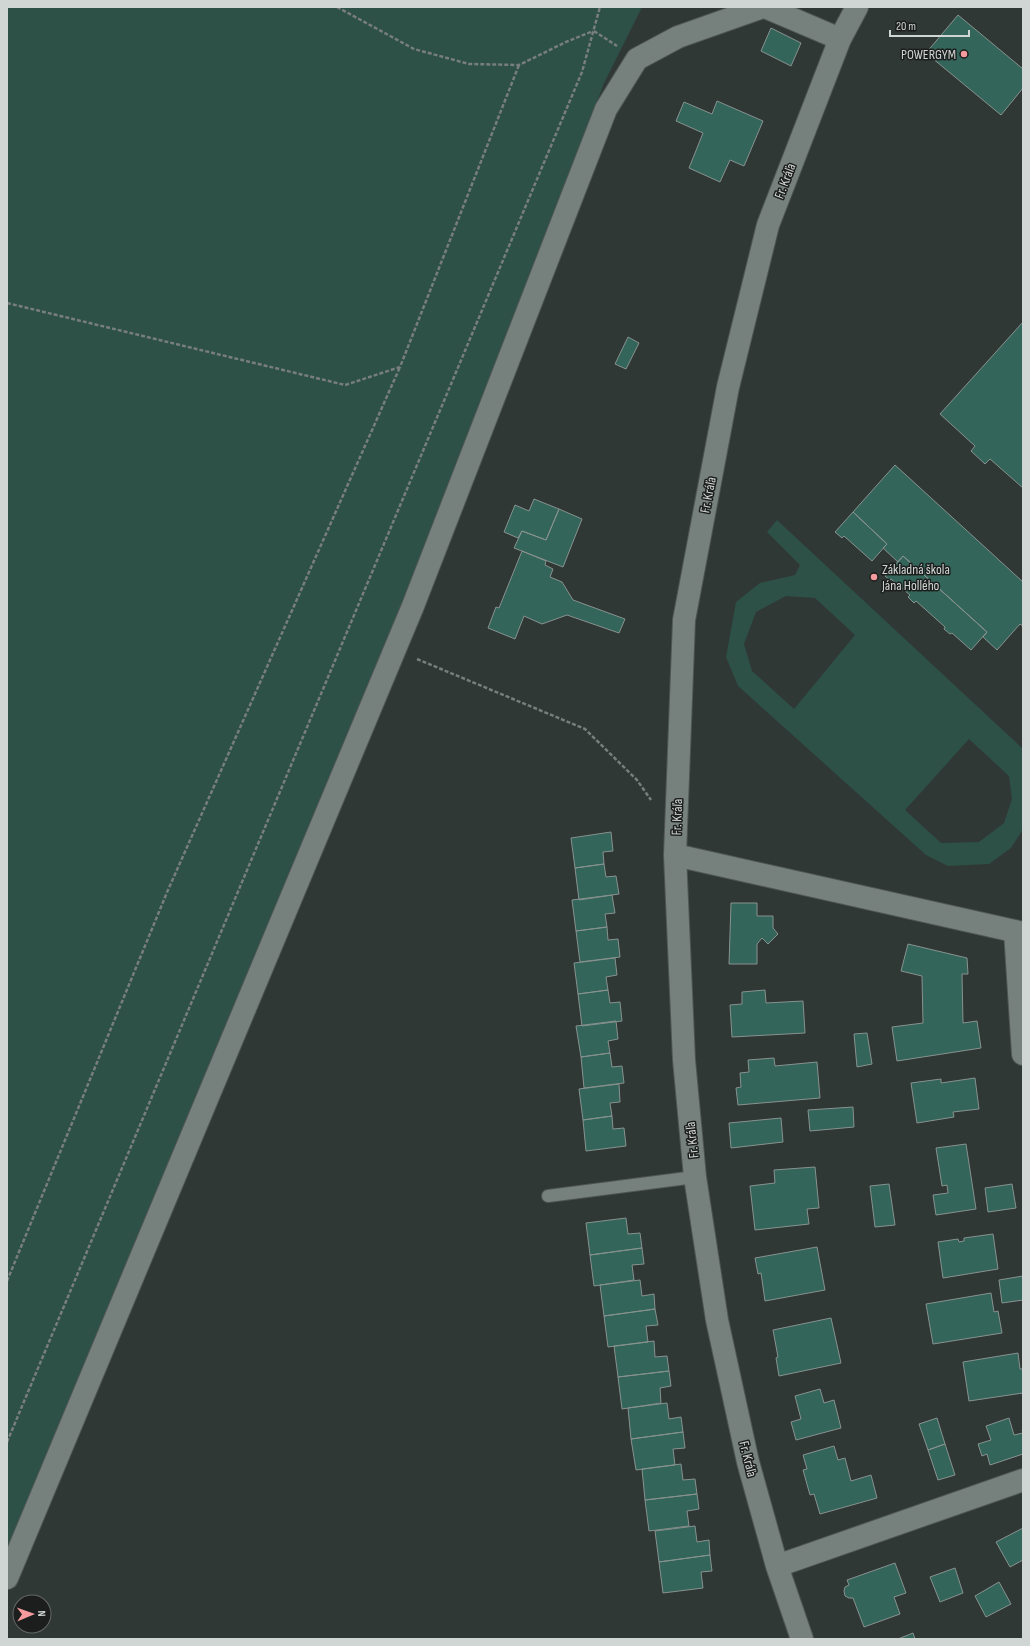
<svg xmlns="http://www.w3.org/2000/svg" width="1030" height="1646" viewBox="0 0 1030 1646" font-family="'Sofia Sans Condensed',sans-serif">
<style>
.green{fill:#2d5047;fill-rule:evenodd}
.building{fill:#33655a;stroke:#88928f}
.lines{fill:none;stroke-linecap:round;stroke-linejoin:round}
.service-casing{stroke:#4f5654;stroke-width:14}
.minor-casing{stroke:#4f5654;stroke-width:24}
.path{stroke:#777e7c;stroke-width:2.5;stroke-dasharray:4 2;stroke-linecap:butt}
.service{stroke:#76807d;stroke-width:12}
.minor{stroke:#76807d;stroke-width:22}
.poi-dot{fill:#f59b9d;stroke:#1b1e1d;stroke-width:1.5}
.labels{text-anchor:middle;dominant-baseline:central;stroke-width:3;stroke-linejoin:round;paint-order:stroke}
.poi-label{font-size:14px;fill:#d0d6d4;stroke:#1b1e1d;text-anchor:end}
.street-label{font-size:14px;fill:#d0d6d4;stroke:#1b1e1d}
</style>
<rect width="100%" height="100%" fill="#303836"/>
<path class="green" d="M 7,7 L 642,7 L 604,83 L 384,682 L 7,1579 Z
M 777,520 L 1023,749 L 1023,829 L 1011,848 L 989,864 L 948,866 L 926,855 L 738,686 L 726,657 L 736,602 L 760,583 L 795,575 L 800,565 L 767,532 ZM 786,596 L 815,598 L 855,635 L 794,709 L 752,671 L 744,644 L 756,612 ZM 969,739 L 1009,776 L 1012,799 L 1004,823 L 979,842 L 941,843 L 905,810 Z"/>
<path class="building" d="M 958,15 L 1023,69 L 1023,88 L 1001,115 L 926,53 Z
M 771,28 L 801,43 L 791,66 L 761,51 Z
M 717,101 L 763,121 L 744,166 L 730,160 L 720,182 L 689,168 L 703,133 L 676,121 L 684,102 L 712,114 Z
M 1023,322 L 1023,488 L 990,459 L 985,464 L 971,451 L 975,446 L 940,414 Z
M 628,337 L 639,343 L 626,369 L 615,364 Z
M 895,465 L 1023,582 L 1023,626 L 1020,624 L 997,650 L 983,637 L 987,632 L 903,556 L 898,562 L 883,548 L 887,544 L 853,512 Z
M 534,499 L 559,509 L 546,540 L 522,531 L 518,538 L 504,532 L 515,505 L 529,511 Z
M 559,509 L 582,519 L 563,567 L 514,548 L 522,531 L 546,540 Z
M 853,512 L 887,544 L 872,561 L 844,536 L 842,538 L 835,532 Z
M 522,551 L 546,561 L 545,565 L 553,569 L 550,577 L 562,582 L 573,600 L 625,619 L 619,633 L 567,615 L 542,624 L 524,616 L 515,639 L 488,628 L 496,607 L 499,608 Z
M 903,556 L 987,632 L 971,650 L 952,633 L 950,634 L 944,629 L 945,627 L 916,601 L 914,603 L 908,597 L 910,595 L 891,579 L 890,580 L 885,576 Z
M 611,832 L 613,851 L 603,852 L 604,864 L 575,868 L 571,838 Z
M 604,864 L 606,877 L 616,876 L 619,894 L 579,900 L 575,868 Z
M 612,895 L 615,913 L 605,914 L 607,927 L 576,931 L 572,900 Z
M 731,903 L 757,903 L 757,916 L 773,916 L 773,928 L 778,934 L 768,944 L 762,938 L 757,944 L 757,964 L 729,964 Z
M 607,927 L 608,940 L 618,939 L 620,957 L 580,962 L 576,931 Z
M 908,944 L 967,958 L 968,974 L 962,974 L 963,1023 L 977,1021 L 981,1048 L 897,1061 L 892,1027 L 923,1023 L 922,976 L 901,971 Z
M 615,958 L 617,975 L 606,977 L 608,990 L 578,994 L 574,963 Z
M 608,990 L 610,1003 L 620,1002 L 622,1021 L 582,1026 L 578,994 Z
M 765,990 L 766,1003 L 803,1001 L 805,1033 L 732,1037 L 730,1005 L 742,1004 L 742,992 Z
M 616,1021 L 618,1039 L 608,1041 L 610,1053 L 581,1057 L 576,1026 Z
M 867,1033 L 872,1064 L 857,1067 L 854,1034 Z
M 610,1053 L 612,1067 L 622,1066 L 624,1083 L 584,1088 L 581,1057 Z
M 774,1058 L 775,1066 L 817,1062 L 820,1098 L 738,1105 L 736,1088 L 741,1087 L 740,1073 L 749,1072 L 748,1060 Z
M 975,1078 L 979,1109 L 953,1112 L 954,1117 L 917,1123 L 911,1083 L 941,1079 L 941,1083 Z
M 619,1084 L 620,1102 L 610,1103 L 612,1116 L 583,1120 L 579,1089 Z
M 853,1107 L 854,1127 L 810,1131 L 808,1110 Z
M 612,1116 L 613,1129 L 624,1128 L 626,1146 L 586,1151 L 583,1120 Z
M 781,1118 L 783,1142 L 731,1148 L 729,1123 Z
M 966,1144 L 976,1209 L 936,1215 L 933,1195 L 948,1193 L 947,1185 L 942,1186 L 936,1148 Z
M 815,1167 L 819,1208 L 807,1209 L 809,1224 L 755,1230 L 750,1186 L 775,1183 L 774,1170 Z
M 889,1184 L 895,1225 L 875,1227 L 870,1186 Z
M 1012,1184 L 1016,1208 L 988,1212 L 985,1188 Z
M 626,1218 L 628,1234 L 640,1233 L 642,1248 L 590,1255 L 586,1223 Z
M 993,1234 L 998,1269 L 943,1278 L 938,1242 L 958,1239 L 959,1242 L 964,1241 L 964,1238 Z
M 817,1247 L 825,1290 L 765,1301 L 761,1273 L 758,1274 L 755,1258 Z
M 642,1248 L 644,1264 L 632,1265 L 634,1280 L 594,1286 L 590,1255 Z
M 1023,1276 L 1023,1300 L 1002,1303 L 999,1280 Z
M 640,1280 L 642,1296 L 654,1294 L 655,1309 L 604,1316 L 600,1285 Z
M 991,1293 L 994,1312 L 998,1311 L 1002,1333 L 933,1344 L 926,1304 Z
M 655,1309 L 658,1325 L 646,1326 L 648,1342 L 608,1347 L 604,1316 Z
M 831,1318 L 841,1363 L 779,1376 L 776,1358 L 778,1357 L 773,1330 Z
M 654,1341 L 655,1357 L 667,1356 L 669,1371 L 618,1377 L 614,1346 Z
M 1018,1353 L 1020,1369 L 1023,1369 L 1023,1393 L 969,1401 L 963,1362 Z
M 669,1371 L 671,1386 L 660,1388 L 661,1403 L 622,1409 L 618,1377 Z
M 820,1389 L 824,1403 L 834,1400 L 841,1428 L 796,1440 L 791,1422 L 801,1419 L 795,1396 Z
M 667,1403 L 669,1419 L 681,1417 L 683,1432 L 631,1439 L 628,1408 Z
M 937,1418 L 945,1444 L 928,1450 L 919,1424 Z
M 1009,1418 L 1014,1435 L 1023,1433 L 1022,1430 L 1023,1429 L 1023,1454 L 990,1465 L 987,1454 L 982,1456 L 978,1444 L 991,1440 L 986,1426 Z
M 683,1432 L 685,1448 L 673,1449 L 675,1465 L 636,1470 L 631,1439 Z
M 945,1444 L 955,1475 L 938,1480 L 928,1450 Z
M 834,1446 L 838,1460 L 845,1458 L 851,1481 L 871,1475 L 877,1498 L 820,1514 L 814,1494 L 810,1495 L 803,1470 L 807,1469 L 803,1455 Z
M 681,1464 L 683,1480 L 695,1479 L 697,1494 L 645,1500 L 642,1469 Z
M 697,1494 L 699,1509 L 687,1511 L 689,1526 L 649,1531 L 645,1500 Z
M 695,1526 L 697,1542 L 709,1540 L 710,1555 L 659,1562 L 655,1531 Z
M 1023,1528 L 1023,1560 L 1010,1567 L 996,1542 Z
M 710,1555 L 712,1571 L 701,1572 L 703,1588 L 663,1593 L 659,1562 Z
M 895,1563 L 906,1593 L 894,1597 L 900,1614 L 864,1627 L 853,1598 L 849,1598 L 845,1596 L 844,1591 L 845,1587 L 849,1585 L 847,1580 Z
M 955,1568 L 963,1593 L 940,1602 L 930,1577 Z
M 999,1582 L 1011,1604 L 986,1617 L 975,1596 Z
M 913,1633 L 915,1639 L 898,1639 Z"/>
<g class="lines">
<defs>
<path id="service" d="M 548,1196 L 695,1177"/>
<path id="minor" d="M 765,7 L 840,39
M 675,855 L 1023,933
M 1015,931 L 1023,1054
M 777,1566 L 1023,1480
M 7,1578 L 413,606 L 606,109 L 637,59 L 678,37 L 763,7
M 802,1639 L 777,1566 L 748,1462 L 717,1320 L 695,1177 L 684,1060 L 675,855 L 684,620 L 728,387 L 768,225 L 840,39 L 857,7"/>
</defs>
<use href="#service" class="service-casing"/>
<use href="#minor" class="minor-casing"/>
<path class="path" d="M 337,7 L 414,49 L 469,64 L 519,65 L 566,42 L 593,31
M 594,31 L 617,46
M 7,303 L 345,385 L 400,367 L 519,65
M 417,659 L 585,729 L 637,780 L 651,800
M 7,1281 L 168,890 L 400,367
M 7,1442 L 582,72 L 600,7"/>
<use href="#service" class="service"/>
<use href="#minor" class="minor"/>
</g>
<g class="poi-dot">
<circle cx="964" cy="54" r="4"/>
<circle cx="874" cy="577" r="4"/>
</g>
<g class="labels">
<g class="poi-label">
<text x="956" y="54">POWERGYM</text>
<text x="882" y="569" text-anchor="start">Základná škola<tspan x="882" dy="16">Jána Hollého</tspan></text>
</g>
<g class="street-label">
<text transform="translate(785 181) rotate(-69)">Fr. Kráľa</text>
<text transform="translate(708 495) rotate(-79)">Fr. Kráľa</text>
<text transform="translate(677 817) rotate(-88)">Fr. Kráľa</text>
<text transform="translate(692 1140) rotate(-96)">Fr. Kráľa</text>
<text transform="translate(748 1459) rotate(76)">Fr. Kráľa</text>
</g>
</g>
<rect width="1030" height="1646" fill="none" stroke="#d0d6d4" stroke-width="16"/>
<g transform="translate(32 1614) rotate(88)"><circle r="19" fill="#1b1e1d" stroke="#636866"/>
<path d="M0-3L7 15L0 10L-7 15Z" fill="#f59b9d"/>
<text y="-6" font-size="11" font-weight="bold" text-anchor="middle" fill="#d0d6d4">N</text>
</g>
<path d="M890 30v6h79v-6" fill="none" stroke="#d0d6d4" stroke-width="2"/>
<text x="896" y="30" font-size="12" fill="#d0d6d4" stroke="#1b1e1d" stroke-width="3" paint-order="stroke">20 m</text>
</svg>
